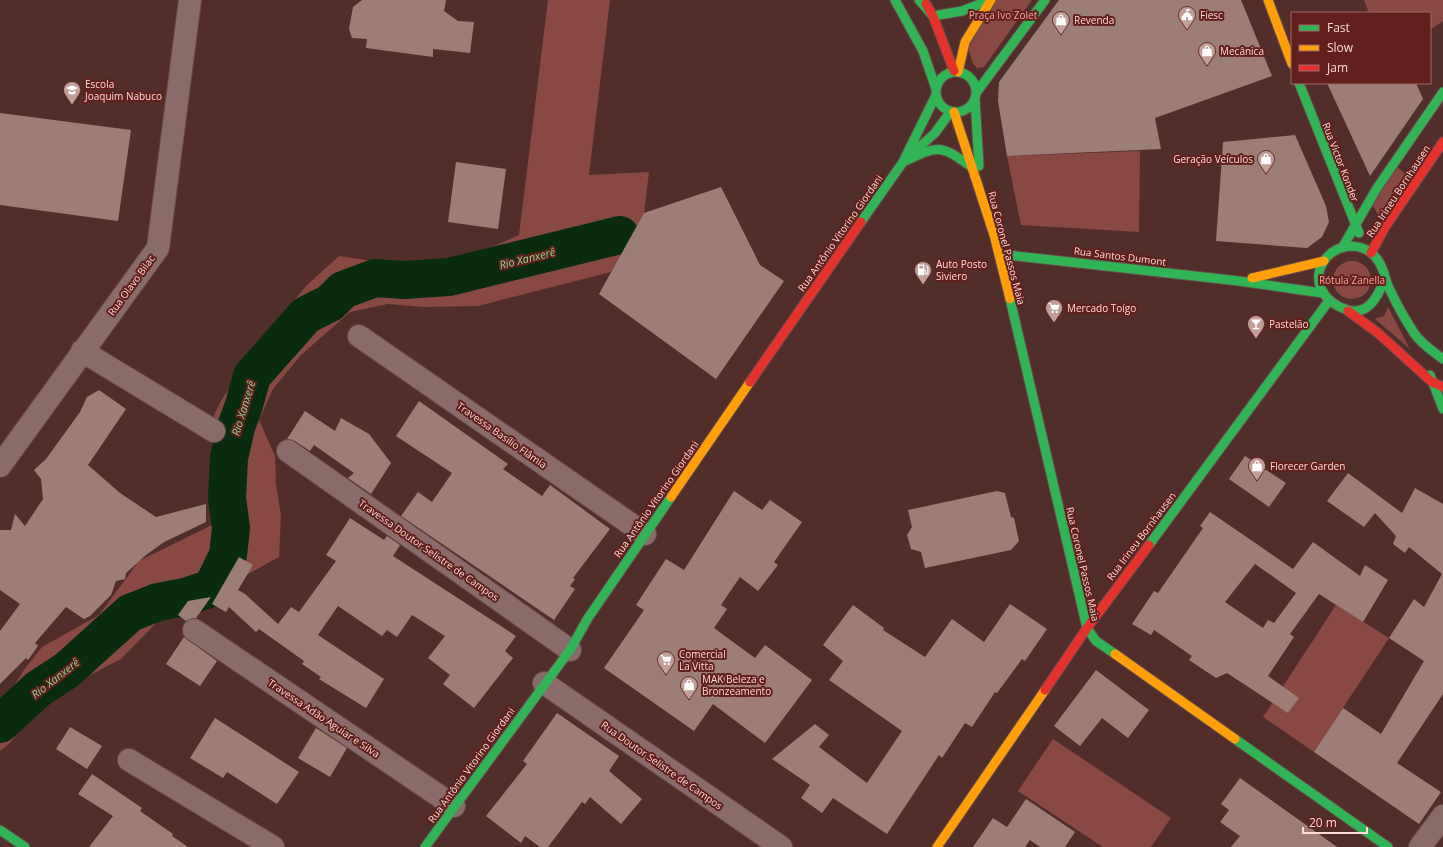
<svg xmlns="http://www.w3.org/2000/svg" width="1443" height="847" viewBox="0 0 1443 847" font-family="'Open Sans',sans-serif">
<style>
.green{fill:#874942}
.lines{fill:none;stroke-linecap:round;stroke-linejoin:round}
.river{stroke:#092c0e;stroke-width:38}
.building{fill:#9d7e76;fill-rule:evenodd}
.street-casing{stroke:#684a49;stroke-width:24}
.fast-casing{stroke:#684a49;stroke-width:11}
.slow-casing{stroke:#684a49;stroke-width:11}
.jam-casing{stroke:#684a49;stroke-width:11}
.street{stroke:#896c6a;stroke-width:22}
.fast{stroke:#30b455;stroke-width:9}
.slow{stroke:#ff9f0a;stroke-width:9}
.jam{stroke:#e5322d;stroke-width:9}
.labels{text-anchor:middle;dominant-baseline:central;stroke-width:4;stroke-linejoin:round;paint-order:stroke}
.park-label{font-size:10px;fill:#f8a69d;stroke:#61201c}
.poi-label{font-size:10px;fill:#fcdad6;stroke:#61201c;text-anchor:start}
.street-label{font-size:10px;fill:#fcdad6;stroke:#61201c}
.water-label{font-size:11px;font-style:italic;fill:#88d590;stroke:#61201c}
</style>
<rect width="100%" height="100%" fill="#522e2b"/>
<path class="green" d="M 548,0 L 610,0 L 589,175 L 649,172 L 644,213 L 611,272 L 478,306 L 423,307 L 388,304 L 350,312 L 301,355 L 273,389 L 259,420 L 275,456 L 276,484 L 281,516 L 279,557 L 248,574 L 202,576 L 121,659 L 42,700 L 11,742 L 0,751 L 0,699 L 12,689 L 24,670 L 42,647 L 99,615 L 139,561 L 212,525 L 217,452 L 214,415 L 222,399 L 272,328 L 307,285 L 339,256 L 380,262 L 447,267 L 519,235 Z
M 996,0 L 1032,0 L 984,67 L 977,68 L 973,64 L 967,45 Z
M 1364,0 L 1443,0 L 1443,21 L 1430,30 L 1430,13 L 1369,13 Z
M 1140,151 L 1139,232 L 1021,225 L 1007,156 Z
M 1397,167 L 1409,176 L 1380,218 L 1372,204 Z
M1333 280a19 19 0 1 1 38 0a19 19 0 1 1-38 0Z
M 1388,307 L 1410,349 L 1375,319 L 1384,316 Z
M 1336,605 L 1389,638 L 1314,752 L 1263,717 Z
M 1053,739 L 1171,818 L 1151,847 L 1103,847 L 1018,791 Z"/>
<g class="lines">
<path class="river" d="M 0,724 L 38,689 L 67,670 L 130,613 L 158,602 L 185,597 L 212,588 L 228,555 L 231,528 L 227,498 L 229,458 L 236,427 L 244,405 L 252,376 L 306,315 L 330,303 L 343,290 L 375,278 L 404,280 L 449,277 L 620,235"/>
</g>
<path class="building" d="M 362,0 L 446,0 L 444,11 L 458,21 L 474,22 L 470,53 L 433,49 L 433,57 L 366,48 L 367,39 L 352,38 L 349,29 L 353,7 Z
M 1059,0 L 1241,0 L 1272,76 L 1155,118 L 1161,149 L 1007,156 L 998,101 L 999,82 Z
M 1327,83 L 1416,83 L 1423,99 L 1370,176 Z
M 0,113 L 131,130 L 118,221 L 0,205 Z
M 1295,135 L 1326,206 L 1329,222 L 1322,237 L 1307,248 L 1216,241 L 1223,142 Z
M 456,162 L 506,169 L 498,229 L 448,222 Z
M 721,187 L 760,265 L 784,281 L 716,379 L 599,294 L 644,213 Z
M 99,390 L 126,409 L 88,465 L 120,493 L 156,517 L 206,504 L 206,522 L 164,542 L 146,555 L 126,573 L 125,579 L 116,581 L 111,595 L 90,616 L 84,619 L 66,607 L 35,643 L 38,646 L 28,660 L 26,658 L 0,684 L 0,631 L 20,604 L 0,590 L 0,530 L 11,530 L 15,514 L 25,526 L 43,499 L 41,479 L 34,470 L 46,459 L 80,412 L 87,397 Z
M 419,401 L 508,464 L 503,469 L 542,496 L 550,485 L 610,529 L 573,578 L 575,579 L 570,586 L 575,589 L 554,620 L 401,516 L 418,492 L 432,502 L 452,473 L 396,436 Z
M 305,411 L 335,431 L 341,418 L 369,434 L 391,463 L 371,494 L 348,478 L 354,473 L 314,445 L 310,451 L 295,441 L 287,439 Z
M 1245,456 L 1286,483 L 1269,507 L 1229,479 Z
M 1348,473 L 1402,513 L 1415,488 L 1443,504 L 1443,694 L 1397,763 L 1441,792 L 1419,824 L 1314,752 L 1343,708 L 1381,734 L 1424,661 L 1389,638 L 1414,599 L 1424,607 L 1442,574 L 1409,547 L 1405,553 L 1393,544 L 1396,536 L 1375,513 L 1364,527 L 1327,501 Z
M 734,491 L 762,510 L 770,500 L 802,522 L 774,562 L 778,565 L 758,591 L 740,577 L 721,605 L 727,609 L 714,628 L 755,658 L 765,645 L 812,680 L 765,743 L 713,704 L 694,731 L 604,668 L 644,610 L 636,605 L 666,559 L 684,570 Z
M 997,491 L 1005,493 L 1011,517 L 1014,518 L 1019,541 L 1011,550 L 925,568 L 921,552 L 911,549 L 907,535 L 912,527 L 908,510 Z
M 1210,512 L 1293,569 L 1313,542 L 1360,576 L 1365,565 L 1388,580 L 1363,622 L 1319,594 L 1290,634 L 1294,637 L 1268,676 L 1299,698 L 1288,713 L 1227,673 L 1216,678 L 1189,660 L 1192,656 L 1154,630 L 1151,635 L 1132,624 L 1154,591 L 1158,593 L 1203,528 L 1200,526 ZM 1255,564 L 1296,593 L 1274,623 L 1268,620 L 1263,628 L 1225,602 Z
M 350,518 L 384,540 L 387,536 L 400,545 L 393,556 L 516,636 L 505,651 L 513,658 L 474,708 L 443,684 L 450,675 L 428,658 L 445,636 L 412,615 L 397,637 L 387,630 L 382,636 L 338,606 L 318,635 L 384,679 L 366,708 L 319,679 L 321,677 L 302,664 L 304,661 L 259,629 L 256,632 L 229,607 L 226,612 L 212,604 L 239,557 L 253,565 L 238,590 L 245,594 L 278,624 L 291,607 L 299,612 L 336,561 L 326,555 Z
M 211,597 L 196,618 L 186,621 L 178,615 L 188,601 Z
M 1010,604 L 1047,629 L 1025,661 L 1022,659 L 997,693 L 995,692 L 972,727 L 965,723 L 942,758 L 939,755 L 887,834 L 833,798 L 822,813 L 801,798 L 810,785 L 772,759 L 815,724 L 829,735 L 819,747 L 867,783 L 902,731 L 829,680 L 843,661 L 823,645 L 853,605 L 884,628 L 883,630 L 925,657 L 952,619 L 984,642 Z
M 184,637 L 217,661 L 200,686 L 166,664 Z
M 1096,670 L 1149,710 L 1128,738 L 1102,718 L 1080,746 L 1054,726 Z
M 557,713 L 619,756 L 609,771 L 642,799 L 621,824 L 590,797 L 585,804 L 582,802 L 548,847 L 540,847 L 525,836 L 521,843 L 486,816 L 527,764 L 523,761 Z
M 215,718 L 299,772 L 277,804 L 227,772 L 223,778 L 190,758 Z
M 70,727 L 102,746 L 87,769 L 56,749 Z
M 316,728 L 347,748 L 330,777 L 298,758 Z
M 92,774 L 142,808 L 140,811 L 173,834 L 172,836 L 188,847 L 89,847 L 113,816 L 78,794 Z
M 1240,778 L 1337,847 L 1231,847 L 1240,836 L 1220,822 L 1229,810 L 1221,804 Z
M 1026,799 L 1075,832 L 1065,847 L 1040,847 L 1030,840 L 1025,847 L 973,847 L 993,818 L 1007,827 Z"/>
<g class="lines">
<defs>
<path id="street" d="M 359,336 L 645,534
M 82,351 L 214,431
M 288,451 L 570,650
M 0,466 L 158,248 L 190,0
M 194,630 L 454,806
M 544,683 L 781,847
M 129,760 L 273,847
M 1420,847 L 1443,816"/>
<path id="fast" d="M 895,0 L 923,51 L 936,89
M 919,0 L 933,16 L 962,11 L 990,0
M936 92a20 20 0 1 1 40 0a20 20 0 1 1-40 0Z
M 1299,83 L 1359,233
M 976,93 L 1045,0
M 975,99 L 979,166
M 914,152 L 935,133 L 951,111
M 903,162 C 937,146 939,143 970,166
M 861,222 L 903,162 L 936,95
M 1342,248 L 1377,188 L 1443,92
M 999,254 L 1239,281 L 1322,293
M 1384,281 C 1378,296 1368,316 1348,310 C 1324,303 1308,279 1327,257 C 1342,241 1368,243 1379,262 C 1385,271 1385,281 1390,290 C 1397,305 1405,319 1414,333 C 1421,344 1433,351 1443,359
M 1010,299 L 1087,628 L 1096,641 L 1115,654
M 1430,375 L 1443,409
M 1149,545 L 1328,302
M 1235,739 L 1388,847
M 0,830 L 25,847
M 425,847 L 570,650 L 588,618 L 671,497"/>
<path id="slow" d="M 1268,0 L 1292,64
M 958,72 L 965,42 L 991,0
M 954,112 L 994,235 L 1010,299
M 1252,278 L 1324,261
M 671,497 L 750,382
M 1115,654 L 1235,739
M 937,847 L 1045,690"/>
<path id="jam" d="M 926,4 L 933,16 L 954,71
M 1371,253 L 1385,227 L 1443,142
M 1348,311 L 1378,333 L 1432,382 L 1443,387
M 750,382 L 861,222
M 1045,690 L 1087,628 L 1149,545"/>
</defs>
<use href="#street" class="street-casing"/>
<use href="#fast" class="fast-casing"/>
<use href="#slow" class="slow-casing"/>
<use href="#jam" class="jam-casing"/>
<use href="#street" class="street"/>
<use href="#fast" class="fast"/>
<use href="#slow" class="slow"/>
<use href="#jam" class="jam"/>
</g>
<defs>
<symbol id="civic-pin" viewBox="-11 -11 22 30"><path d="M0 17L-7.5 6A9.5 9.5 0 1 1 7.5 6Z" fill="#c09e9a" stroke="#61201c"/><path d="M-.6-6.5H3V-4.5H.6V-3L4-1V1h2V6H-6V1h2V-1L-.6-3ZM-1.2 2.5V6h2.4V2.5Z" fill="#fff"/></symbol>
<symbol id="shop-pin" viewBox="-11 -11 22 30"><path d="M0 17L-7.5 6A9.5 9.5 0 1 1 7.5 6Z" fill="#c09e9a" stroke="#61201c"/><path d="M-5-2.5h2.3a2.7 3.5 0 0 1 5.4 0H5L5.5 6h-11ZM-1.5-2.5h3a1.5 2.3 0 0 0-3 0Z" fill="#fff"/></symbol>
<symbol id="school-pin" viewBox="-11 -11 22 30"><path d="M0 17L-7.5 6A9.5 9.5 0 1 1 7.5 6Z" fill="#c09e9a" stroke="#61201c"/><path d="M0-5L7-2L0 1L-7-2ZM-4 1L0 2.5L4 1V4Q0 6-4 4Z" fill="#fff"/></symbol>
<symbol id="fuel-pin" viewBox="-11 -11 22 30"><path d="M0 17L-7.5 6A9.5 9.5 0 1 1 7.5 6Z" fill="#c09e9a" stroke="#61201c"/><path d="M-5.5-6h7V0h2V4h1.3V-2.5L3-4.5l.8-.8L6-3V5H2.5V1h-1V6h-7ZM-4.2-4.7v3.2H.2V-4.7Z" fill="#fff"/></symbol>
<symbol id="supermarket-pin" viewBox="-11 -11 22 30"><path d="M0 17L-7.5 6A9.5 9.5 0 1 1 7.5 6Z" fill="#c09e9a" stroke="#61201c"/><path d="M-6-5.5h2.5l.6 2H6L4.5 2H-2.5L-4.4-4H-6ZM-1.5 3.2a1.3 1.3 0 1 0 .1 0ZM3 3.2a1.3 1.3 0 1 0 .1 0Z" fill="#fff"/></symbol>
<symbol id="bar-pin" viewBox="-11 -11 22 30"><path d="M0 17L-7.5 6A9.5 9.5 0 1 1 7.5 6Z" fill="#c09e9a" stroke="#61201c"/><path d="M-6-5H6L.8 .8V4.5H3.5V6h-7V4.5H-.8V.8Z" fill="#fff"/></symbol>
</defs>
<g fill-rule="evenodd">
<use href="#civic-pin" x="1177" y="5" width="20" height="27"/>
<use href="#shop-pin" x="1051" y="10" width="20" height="27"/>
<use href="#shop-pin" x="1197" y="41" width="20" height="27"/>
<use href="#school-pin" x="62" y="80" width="20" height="27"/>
<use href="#shop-pin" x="1256" y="149" width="20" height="27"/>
<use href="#fuel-pin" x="913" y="260" width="20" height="27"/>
<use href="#supermarket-pin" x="1044" y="298" width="20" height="27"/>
<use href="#bar-pin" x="1246" y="314" width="20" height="27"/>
<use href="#shop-pin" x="1247" y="456" width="20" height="27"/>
<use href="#supermarket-pin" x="656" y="650" width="20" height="27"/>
<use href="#shop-pin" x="679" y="675" width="20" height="27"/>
</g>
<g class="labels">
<g class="park-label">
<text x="1003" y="15">Praça Ivo Zolet</text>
<text x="1352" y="280">Rótula Zanella</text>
</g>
<g class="poi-label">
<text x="1200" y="15">Fiesc</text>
<text x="1074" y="20">Revenda</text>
<text x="1220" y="51">Mecânica</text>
<text x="85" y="84">Escola<tspan x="85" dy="12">Joaquim Nabuco</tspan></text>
<text x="1253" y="159" text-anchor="end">Geração Veículos</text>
<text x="936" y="264">Auto Posto<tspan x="936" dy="12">Siviero</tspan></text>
<text x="1067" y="308">Mercado Toígo</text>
<text x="1269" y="324">Pastelão</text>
<text x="1270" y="466">Florecer Garden</text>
<text x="679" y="654">Comercial<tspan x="679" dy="12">La Vitta</tspan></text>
<text x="702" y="679">MAK Beleza e<tspan x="702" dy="12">Bronzeamento</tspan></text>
</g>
<g class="street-label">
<text transform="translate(1341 162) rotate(69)">Rua Victor Konder</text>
<text transform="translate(1398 191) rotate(-57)">Rua Irineu Bornhausen</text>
<text transform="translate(840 233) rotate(-55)">Rua Antônio Vitorino Giordani</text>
<text transform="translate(1007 248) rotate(75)">Rua Coronel Passos Maia</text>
<text transform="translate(1120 256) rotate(7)">Rua Santos Dumont</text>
<text transform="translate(131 285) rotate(-54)">Rua Olavo Bilac</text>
<text transform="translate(502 435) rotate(35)">Travessa Basílio Flâmia</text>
<text transform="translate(656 499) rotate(-55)">Rua Antônio Vitorino Giordani</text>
<text transform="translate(1141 536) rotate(-53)">Rua Irineu Bornhausen</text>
<text transform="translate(429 550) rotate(35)">Travessa Doutor Selistre de Campos</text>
<text transform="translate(1083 564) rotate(77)">Rua Coronel Passos Maia</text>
<text transform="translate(324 718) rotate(34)">Travessa Adão Aguiar e Silva</text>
<text transform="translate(471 765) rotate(-54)">Rua Antônio Vitorino Giordani</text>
<text transform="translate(662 765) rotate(35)">Rua Doutor Selistre de Campos</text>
</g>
<g class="water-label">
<text transform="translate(527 258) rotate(-14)">Rio Xanxerê</text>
<text transform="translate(243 408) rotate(-73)">Rio Xanxerê</text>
<text transform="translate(55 678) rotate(-38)">Rio Xanxerê</text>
</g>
</g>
<rect x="1291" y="12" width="140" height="72" fill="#61201c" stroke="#9f6a66"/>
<rect x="1299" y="25" width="20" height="6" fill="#30b455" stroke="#9f6a66"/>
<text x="1327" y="32" font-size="12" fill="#fcdad6">Fast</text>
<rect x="1299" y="45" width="20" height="6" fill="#ff9f0a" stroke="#9f6a66"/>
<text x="1327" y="52" font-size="12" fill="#fcdad6">Slow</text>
<rect x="1299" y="65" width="20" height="6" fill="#e5322d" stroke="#9f6a66"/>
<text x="1327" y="72" font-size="12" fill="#fcdad6">Jam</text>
<path d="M1303 827v6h64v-6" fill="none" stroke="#fcdad6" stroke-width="2"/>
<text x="1309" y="827" font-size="12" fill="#fcdad6" stroke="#61201c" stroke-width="3" paint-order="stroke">20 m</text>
</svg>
